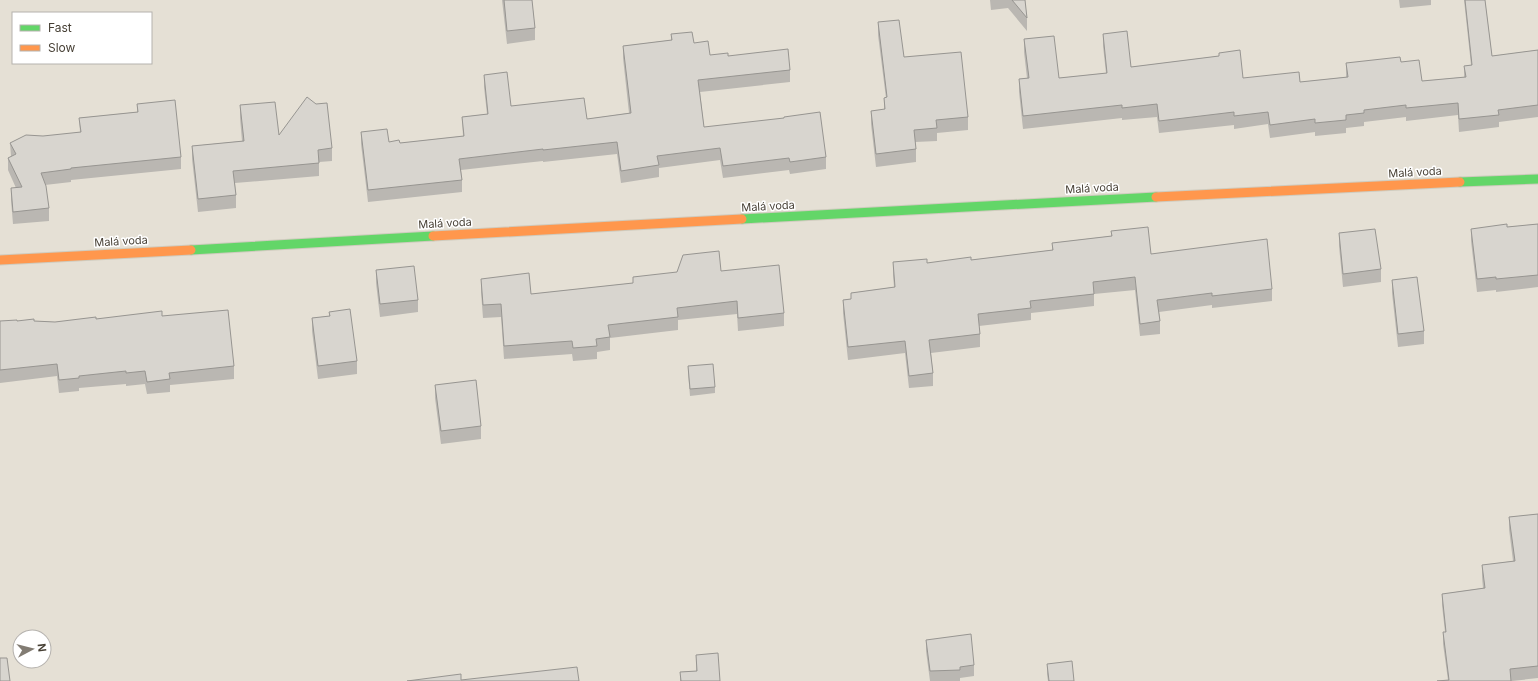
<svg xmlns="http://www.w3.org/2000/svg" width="1538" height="681" viewBox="0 0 1538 681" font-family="Inter,sans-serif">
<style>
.residential{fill:#e5e0d5;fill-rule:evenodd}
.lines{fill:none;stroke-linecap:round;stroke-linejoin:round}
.fast-casing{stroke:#cfcbbe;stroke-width:11}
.slow-casing{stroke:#cfcbbe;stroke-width:11}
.fast{stroke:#63d668;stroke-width:9}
.slow{stroke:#ff974d;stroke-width:9}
.wall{fill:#bab7b2}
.building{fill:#d8d5cf;stroke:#979591}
.labels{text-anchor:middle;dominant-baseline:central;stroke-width:3;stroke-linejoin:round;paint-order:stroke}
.street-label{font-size:11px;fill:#463f34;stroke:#fff}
</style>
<rect width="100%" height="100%" fill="#f0eee8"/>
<path class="residential" d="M 0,0 L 1538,0 L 1538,681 L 0,681 ZM 13,13 L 151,13 L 151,63 L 13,63 ZM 20,637 L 44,637 L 44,661 L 20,661 Z"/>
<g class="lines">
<defs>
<path id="fast" d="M 1460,182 L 1538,179
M 742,219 L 1156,197
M 191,250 L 433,236"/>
<path id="slow" d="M 1156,197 L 1460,182
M 433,236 L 742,219
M 0,260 L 191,250"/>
</defs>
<use href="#fast" class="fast-casing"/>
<use href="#slow" class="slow-casing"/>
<use href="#fast" class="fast"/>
<use href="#slow" class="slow"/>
</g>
<path class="wall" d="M 502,0 L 532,0 L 535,28 L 535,40 L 507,44 Z
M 990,0 L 1025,0 L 1027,18 L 1027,31 L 1008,8 L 991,10 Z
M 1399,0 L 1431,0 L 1431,5 L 1400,8 Z
M 1464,0 L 1485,0 L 1492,56 L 1538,50 L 1538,117 L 1499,122 L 1499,127 L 1459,132 L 1458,115 L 1406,121 L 1406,117 L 1364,122 L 1364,126 L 1346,128 L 1346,133 L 1315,136 L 1315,132 L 1270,138 L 1268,124 L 1234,129 L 1234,125 L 1159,133 L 1157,117 L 1122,120 L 1122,118 L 1023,129 L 1019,92 L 1019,79 L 1027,78 L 1024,52 L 1024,39 L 1059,78 L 1106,73 L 1103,46 L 1103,34 L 1131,67 L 1219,56 L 1219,53 L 1243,78 L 1300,82 L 1346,77 L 1346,63 L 1401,62 L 1422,81 L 1464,77 L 1464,66 L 1471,65 Z
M 878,22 L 904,57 L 968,117 L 968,130 L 937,133 L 937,141 L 915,142 L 916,149 L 916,162 L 876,167 L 871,124 L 871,111 L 884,110 L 884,98 L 886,98 L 878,35 Z
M 671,34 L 694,43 L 710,55 L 728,56 L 790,70 L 790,82 L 700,92 L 704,127 L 826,157 L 826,169 L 790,174 L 789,170 L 723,178 L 720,160 L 659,168 L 659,177 L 621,183 L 617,154 L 543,162 L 543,161 L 461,170 L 462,180 L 462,192 L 368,202 L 361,144 L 361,132 L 389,142 L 400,143 L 463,136 L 462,117 L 487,114 L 484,87 L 484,75 L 511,106 L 587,119 L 629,113 L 623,58 L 623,46 L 671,40 Z
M 137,104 L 181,157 L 181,169 L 71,180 L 71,182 L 45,185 L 49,208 L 49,221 L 13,224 L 11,200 L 11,188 L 16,188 L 8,170 L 8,158 L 11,156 L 10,143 L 80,132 L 79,118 L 137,112 Z
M 240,105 L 279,135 L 332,148 L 332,161 L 319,162 L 319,176 L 235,183 L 236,195 L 236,208 L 198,212 L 192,159 L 192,146 L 242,141 L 240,118 Z
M 1538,224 L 1538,287 L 1496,292 L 1496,290 L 1477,292 L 1471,241 L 1471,229 L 1507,227 Z
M 1111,231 L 1151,254 L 1272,289 L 1272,301 L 1212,308 L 1212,305 L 1159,312 L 1160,321 L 1160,334 L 1140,336 L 1135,290 L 1094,294 L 1094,306 L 1031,313 L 1031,320 L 979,326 L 980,334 L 980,347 L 931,353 L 933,373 L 933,386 L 909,388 L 905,353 L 848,360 L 843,313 L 843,300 L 851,299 L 851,293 L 894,287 L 893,275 L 893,262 L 927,263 L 971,260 L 1052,250 L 1052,243 L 1111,236 Z
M 1339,233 L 1381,269 L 1381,282 L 1343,287 L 1339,246 Z
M 376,270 L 418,300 L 418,312 L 380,317 L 376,283 Z
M 721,271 L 784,313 L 784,326 L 738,331 L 737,314 L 678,320 L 678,330 L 610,338 L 610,350 L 597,352 L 597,359 L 573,361 L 572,354 L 504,359 L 501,317 L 483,318 L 481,292 L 481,279 L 531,294 L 633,283 L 633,277 Z
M 1392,280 L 1424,331 L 1424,344 L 1398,347 L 1392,293 Z
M 329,312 L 357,361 L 357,374 L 318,379 L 312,331 L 312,318 L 329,316 Z
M 162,316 L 234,366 L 234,379 L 170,385 L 170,392 L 147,394 L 145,384 L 126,386 L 126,384 L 79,388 L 79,391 L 59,393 L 57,376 L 0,383 L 0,321 L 34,321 L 55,322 L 96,319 Z
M 688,366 L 715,387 L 715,393 L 690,396 L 688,373 Z
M 435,385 L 481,426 L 481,439 L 441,444 L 435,398 Z
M 1538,514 L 1538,678 L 1512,681 L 1448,680 L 1443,644 L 1443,632 L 1445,632 L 1442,605 L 1442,594 L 1483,588 L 1482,577 L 1482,565 L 1513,561 L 1509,529 L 1509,517 Z
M 926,640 L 974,665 L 974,676 L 960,678 L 960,681 L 930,681 L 926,651 Z
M 696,655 L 720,681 L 680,681 L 680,672 L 696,671 Z
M 1047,664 L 1074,681 L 1048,681 L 1047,674 Z"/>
<path class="building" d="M 504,0 L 532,0 L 535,28 L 507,31 Z
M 1012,0 L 1025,0 L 1027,18 Z
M 1465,0 L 1485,0 L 1492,56 L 1538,50 L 1538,105 L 1498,110 L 1499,115 L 1459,119 L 1458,103 L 1406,108 L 1406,105 L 1364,110 L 1364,113 L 1346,115 L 1346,120 L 1315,123 L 1315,119 L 1270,125 L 1268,112 L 1234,116 L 1234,112 L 1159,121 L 1157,104 L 1122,108 L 1122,105 L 1023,116 L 1019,79 L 1029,78 L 1024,39 L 1054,36 L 1059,78 L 1107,73 L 1103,34 L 1127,31 L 1131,67 L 1219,56 L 1219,53 L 1240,50 L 1243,78 L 1299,72 L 1300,82 L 1348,77 L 1346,63 L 1400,57 L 1401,62 L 1419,60 L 1422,81 L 1466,77 L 1464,66 L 1472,65 Z
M 899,20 L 904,57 L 961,52 L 968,117 L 936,120 L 937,128 L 914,130 L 916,149 L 876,154 L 871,111 L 885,109 L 884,98 L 887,97 L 878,22 Z
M 692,32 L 694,43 L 708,41 L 710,55 L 728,53 L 728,56 L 788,49 L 790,70 L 698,80 L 704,127 L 784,118 L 784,117 L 820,112 L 826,157 L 790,162 L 789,158 L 723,166 L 720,148 L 657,156 L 659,165 L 621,171 L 617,142 L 543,150 L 543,149 L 459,159 L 462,180 L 368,190 L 361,132 L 387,129 L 389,142 L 399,140 L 400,143 L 464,136 L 462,117 L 488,114 L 484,75 L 507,72 L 511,106 L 584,98 L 587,119 L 631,113 L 623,46 L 672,40 L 671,34 Z
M 307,97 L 316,104 L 327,103 L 332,148 L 318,150 L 319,163 L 233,171 L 236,195 L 198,199 L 192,146 L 244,141 L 240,105 L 275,102 L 279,135 Z
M 175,100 L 181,157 L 71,168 L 71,169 L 41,173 L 46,186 L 49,208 L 13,212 L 11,188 L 22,187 L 8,158 L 16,154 L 10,143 L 26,135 L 43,136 L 81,132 L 79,118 L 138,112 L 137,104 Z
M 1507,224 L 1507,227 L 1538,224 L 1538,275 L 1496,279 L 1496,277 L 1477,279 L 1471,229 Z
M 1148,227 L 1151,254 L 1267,239 L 1272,289 L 1212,296 L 1212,293 L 1157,300 L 1160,321 L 1140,324 L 1135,277 L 1093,282 L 1094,294 L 1030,301 L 1031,308 L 978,314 L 980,334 L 929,340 L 933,373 L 909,376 L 905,341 L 848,347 L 843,300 L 851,299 L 851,293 L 895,287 L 893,262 L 927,259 L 927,263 L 971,257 L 971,260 L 1053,250 L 1052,243 L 1112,236 L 1111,231 Z
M 1375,229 L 1381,269 L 1343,274 L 1339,233 Z
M 719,251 L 721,271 L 779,265 L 784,313 L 738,318 L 737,301 L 677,308 L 678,317 L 608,325 L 610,337 L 596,339 L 597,346 L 573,348 L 572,341 L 504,346 L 501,304 L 483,305 L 481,279 L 529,273 L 531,294 L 633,283 L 633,277 L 677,272 L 683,255 Z
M 414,266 L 418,300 L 380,304 L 376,270 Z
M 1417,277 L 1424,331 L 1398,334 L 1392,280 Z
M 350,309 L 357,361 L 318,366 L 312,318 L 330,316 L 329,312 Z
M 228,310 L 234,366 L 169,373 L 170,379 L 147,382 L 145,371 L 126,373 L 126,371 L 79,376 L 79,378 L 59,380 L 57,364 L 0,370 L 0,321 L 17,320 L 17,321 L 34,319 L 34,321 L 55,322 L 96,317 L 96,319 L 162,311 L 162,316 Z
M 713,364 L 715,387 L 690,389 L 688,366 Z
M 476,380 L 481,426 L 441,431 L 435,385 Z
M 1538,514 L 1538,666 L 1510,669 L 1511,681 L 1437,681 L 1449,680 L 1443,632 L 1446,632 L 1442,594 L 1485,588 L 1482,565 L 1515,561 L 1509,517 Z
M 971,634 L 974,665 L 960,667 L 960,670 L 930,671 L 926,640 Z
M 718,653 L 720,681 L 681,681 L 680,672 L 697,671 L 696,655 Z
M 0,658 L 7,658 L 10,681 L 0,681 Z
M 1072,661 L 1074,681 L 1049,681 L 1047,664 Z
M 577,667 L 579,681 L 407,681 L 461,674 L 461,680 Z"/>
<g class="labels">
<g class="street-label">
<text transform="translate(1415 172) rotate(-3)">Malá voda</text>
<text transform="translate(1092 188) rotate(-3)">Malá voda</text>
<text transform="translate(768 206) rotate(-3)">Malá voda</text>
<text transform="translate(445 223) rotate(-3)">Malá voda</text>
<text transform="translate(121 241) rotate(-3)">Malá voda</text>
</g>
</g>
<rect x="12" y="12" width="140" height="52" fill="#ffffff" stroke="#b5b2ae"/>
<rect x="20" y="25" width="20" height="6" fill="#63d668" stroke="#b5b2ae"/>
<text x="48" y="32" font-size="12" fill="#463f34">Fast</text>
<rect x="20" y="45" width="20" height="6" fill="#ff974d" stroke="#b5b2ae"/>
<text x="48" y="52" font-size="12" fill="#463f34">Slow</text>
<g transform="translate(32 649) rotate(83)"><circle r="19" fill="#ffffff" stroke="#b5b2ae"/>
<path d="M0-3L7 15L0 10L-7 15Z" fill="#827c73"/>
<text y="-6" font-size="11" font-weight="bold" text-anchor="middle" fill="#463f34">N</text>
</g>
</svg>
